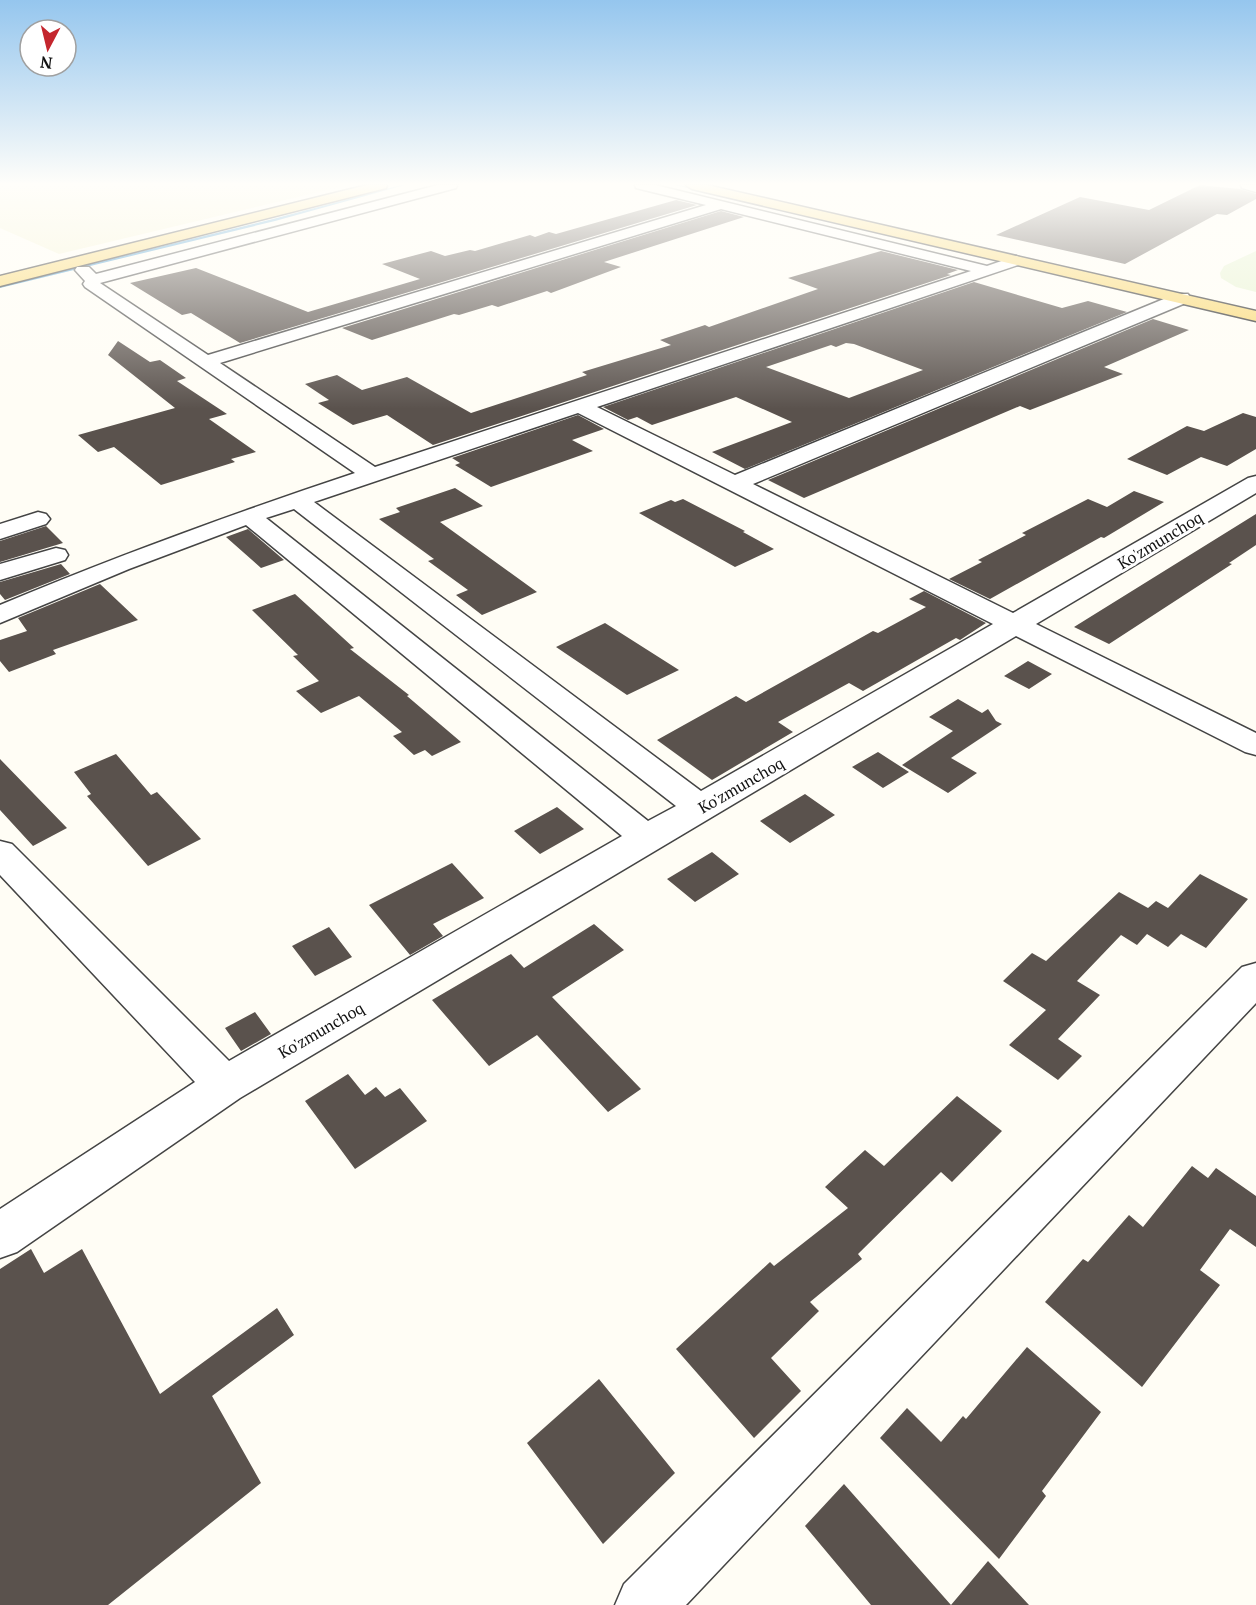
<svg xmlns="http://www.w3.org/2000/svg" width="1256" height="1605" viewBox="0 0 1256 1605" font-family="'PT Serif',serif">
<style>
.farmland{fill:#f6f3d4}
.pitch{fill:#e6f2cf}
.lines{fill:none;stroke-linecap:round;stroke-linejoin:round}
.stream{fill:#3f96cf;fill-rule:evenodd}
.building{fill:#5a524d;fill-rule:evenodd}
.minor-casing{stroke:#444;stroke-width:3}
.major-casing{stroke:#222;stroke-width:3}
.minor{fill:#fff;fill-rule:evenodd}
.major{fill:#f9d66b;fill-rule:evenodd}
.labels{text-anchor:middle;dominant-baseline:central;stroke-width:6;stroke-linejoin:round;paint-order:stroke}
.street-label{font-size:16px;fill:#111;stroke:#fff}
</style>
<rect width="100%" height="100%" fill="#fffdf5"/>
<path class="farmland" d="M 0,185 L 348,185 L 59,254 L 0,228 Z"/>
<path class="pitch" d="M 1256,251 L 1256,292 L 1236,287 L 1221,278 L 1220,273 L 1224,266 Z"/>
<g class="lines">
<path class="stream" d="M 401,185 L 405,185 L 275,221 L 0,288 L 0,286 L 273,219 Z
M 674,185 L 679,185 L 703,190 L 701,191 Z"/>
</g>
<path class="building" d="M 1200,185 L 1240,189 L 1256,194 L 1256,199 L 1227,215 L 1217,214 L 1125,264 L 996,235 L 1080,197 L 1149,210 Z
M 676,200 L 697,205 L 240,343 L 191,313 L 182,315 L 130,283 L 196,268 L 308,312 L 420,279 L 382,264 L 431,251 L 445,256 L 470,250 L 475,251 L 530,235 L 535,237 L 549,232 L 556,234 Z
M 721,211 L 744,217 L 604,262 L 621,267 L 551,293 L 547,291 L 498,307 L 492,305 L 459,315 L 454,314 L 372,340 L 342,328 Z
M 881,251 L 958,270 L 947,274 L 951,275 L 433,445 L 387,415 L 353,425 L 318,403 L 329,400 L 305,384 L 337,375 L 362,390 L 407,377 L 471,413 L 587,375 L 582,372 L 671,345 L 660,340 L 705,325 L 709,327 L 818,289 L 788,278 Z
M 974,282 L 1062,308 L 1088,301 L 1127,312 L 745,469 L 712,452 L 792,422 L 736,397 L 652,425 L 637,417 L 628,420 L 603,407 ZM 846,343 L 854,344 L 923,370 L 849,398 L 766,367 L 831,345 L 836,347 Z
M 1153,319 L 1189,330 L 1104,367 L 1123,374 L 1030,410 L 1020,406 L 804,498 L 768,480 Z
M 118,341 L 150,362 L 160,360 L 186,378 L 177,381 L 227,414 L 209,419 L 256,452 L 231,459 L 235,462 L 161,485 L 114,447 L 98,452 L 78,435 L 175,408 L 108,355 Z
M 1243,413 L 1256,417 L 1256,449 L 1227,466 L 1201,457 L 1167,475 L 1127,459 L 1187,426 L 1204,431 Z
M 578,415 L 604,429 L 572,440 L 593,451 L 491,487 L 455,465 L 460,463 L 452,458 Z
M 455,488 L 483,506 L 440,522 L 537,592 L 482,615 L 456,595 L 468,590 L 428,561 L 434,559 L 379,519 L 400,512 L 396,508 Z
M 1134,491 L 1164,502 L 1104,538 L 1101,537 L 990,599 L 949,579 L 982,562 L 978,560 L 1026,535 L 1022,533 L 1088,499 L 1107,507 Z
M 683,499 L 745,531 L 743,532 L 774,549 L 735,567 L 639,513 L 671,500 L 675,502 Z
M 1256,514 L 1256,545 L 1229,563 L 1232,564 L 1109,644 L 1074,627 Z
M 46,526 L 63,543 L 0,562 L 0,541 Z
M 248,529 L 284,560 L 261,568 L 226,537 Z
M 61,564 L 70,574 L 5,600 L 0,594 L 0,582 Z
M 100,584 L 138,620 L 53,650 L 56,654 L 9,672 L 0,661 L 0,640 L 27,631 L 18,618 Z
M 924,591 L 986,623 L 960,640 L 956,638 L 863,691 L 849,683 L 778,722 L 793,732 L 712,780 L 657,740 L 736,696 L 746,702 L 873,631 L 878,633 L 926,607 L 909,599 Z
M 295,594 L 354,648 L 350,649 L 409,695 L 407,696 L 461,742 L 432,756 L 425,750 L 414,755 L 393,736 L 402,732 L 359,696 L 321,713 L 296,691 L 319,681 L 293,656 L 298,655 L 252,610 Z
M 605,623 L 679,670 L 627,695 L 556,647 Z
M 1028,661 L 1052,674 L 1029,689 L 1004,676 Z
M 958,699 L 982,713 L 988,709 L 996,721 L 1002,724 L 951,758 L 977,773 L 948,793 L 902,765 L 953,731 L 929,717 Z
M 878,752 L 909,772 L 883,788 L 852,767 Z
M 116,754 L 151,795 L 157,792 L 201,839 L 148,866 L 87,796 L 91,794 L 74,772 Z
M 0,759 L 67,828 L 33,846 L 0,810 Z
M 805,794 L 835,815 L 790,843 L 760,821 Z
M 557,807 L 584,829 L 540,854 L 514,831 Z
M 712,852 L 739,874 L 695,902 L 667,879 Z
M 452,863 L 484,898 L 433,924 L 443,936 L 410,955 L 369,905 Z
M 1200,874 L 1248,899 L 1206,948 L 1181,934 L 1168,947 L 1147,934 L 1137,945 L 1121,935 L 1077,981 L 1100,995 L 1058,1039 L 1082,1056 L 1058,1080 L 1009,1045 L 1046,1010 L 1003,981 L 1032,953 L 1046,961 L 1119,892 L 1148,908 L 1156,901 L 1168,908 Z
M 594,924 L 624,950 L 552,997 L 641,1089 L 608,1112 L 537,1035 L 489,1066 L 432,1000 L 511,954 L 524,968 Z
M 329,927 L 352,957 L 315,976 L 292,946 Z
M 255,1012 L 271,1034 L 241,1051 L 225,1028 Z
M 348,1074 L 365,1095 L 376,1087 L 385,1097 L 400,1088 L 427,1121 L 355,1169 L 305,1101 Z
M 957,1096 L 1002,1131 L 952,1182 L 941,1172 L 858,1254 L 862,1259 L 810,1302 L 819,1311 L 771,1358 L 801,1391 L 754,1438 L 676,1349 L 770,1262 L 774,1266 L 848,1208 L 825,1187 L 865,1150 L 884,1166 Z
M 1192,1166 L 1208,1178 L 1216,1168 L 1256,1196 L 1256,1247 L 1230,1229 L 1200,1270 L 1220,1285 L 1142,1387 L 1045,1302 L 1083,1259 L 1088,1262 L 1129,1215 L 1143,1227 Z
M 31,1249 L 44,1273 L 82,1249 L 160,1394 L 277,1308 L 294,1335 L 212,1396 L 261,1483 L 108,1605 L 0,1605 L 0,1269 Z
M 1027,1347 L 1101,1412 L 1042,1491 L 1046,1496 L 999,1559 L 880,1438 L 907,1408 L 941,1442 L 963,1416 L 966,1419 Z
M 599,1379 L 675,1473 L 603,1544 L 527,1443 Z
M 844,1484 L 951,1605 L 988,1561 L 1029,1605 L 871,1605 L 805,1526 Z"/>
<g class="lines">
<defs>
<path id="minor" d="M 438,185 L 457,185 L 456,188 L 100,283 L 208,355 L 706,205 L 636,188 L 635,185 L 655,185 L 987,266 L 1016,256 L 1021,258 L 1024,261 L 1021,264 L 597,407 L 735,475 L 1176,294 L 1188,294 L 1190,298 L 1188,302 L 753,484 L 1013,613 L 1248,478 L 1256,476 L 1256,493 L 1036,624 L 1256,733 L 1256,755 L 1245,752 L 1016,636 L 240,1098 L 17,1252 L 0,1258 L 0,1209 L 195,1082 L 0,875 L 0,841 L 12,844 L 229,1061 L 622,836 L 246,525 L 129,569 L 0,623 L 0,605 C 117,556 235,513 355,473 L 85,287 L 83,284 L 85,281 L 75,270 L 77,267 L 89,267 L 96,274 ZM 721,209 L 971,271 L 375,467 L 220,363 ZM 578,413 L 993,624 L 701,791 L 314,502 ZM 294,509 L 676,806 L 648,821 L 266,518 Z
M 1241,185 L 1256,185 L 1256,192 L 1242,188 Z
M 38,512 L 46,514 L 50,519 L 46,524 L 0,539 L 0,524 Z
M 56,548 L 65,550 L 68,555 L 65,560 L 0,580 L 0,564 Z
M 1256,963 L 1256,1003 L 686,1605 L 615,1605 L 624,1584 L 1242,967 Z"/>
<path id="major" d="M 367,185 L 387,185 L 386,188 L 0,286 L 0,276 Z
M 686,185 L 707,185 L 1256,311 L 1256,321 L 692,189 Z"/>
</defs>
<use href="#minor" class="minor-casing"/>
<use href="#major" class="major-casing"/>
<use href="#minor" class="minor"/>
<use href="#major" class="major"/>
</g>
<linearGradient id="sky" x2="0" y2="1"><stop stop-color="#95c6ee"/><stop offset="0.45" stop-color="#fffefa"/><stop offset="1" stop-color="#fffefa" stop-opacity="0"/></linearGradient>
<rect width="1256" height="409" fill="url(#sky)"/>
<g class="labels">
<g class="street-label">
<text transform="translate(1160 540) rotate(-31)">Ko'zmunchoq</text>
<text transform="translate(741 785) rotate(-30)">Ko'zmunchoq</text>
<text transform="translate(321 1030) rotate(-30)">Ko'zmunchoq</text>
</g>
</g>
<g transform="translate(48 48) rotate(187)"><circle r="28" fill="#ffffff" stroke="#a0a0a0" stroke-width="1.5"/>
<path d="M0-4.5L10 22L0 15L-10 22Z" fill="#c4262e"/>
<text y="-9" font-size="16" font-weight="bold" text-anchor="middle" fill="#111111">N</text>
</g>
</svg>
